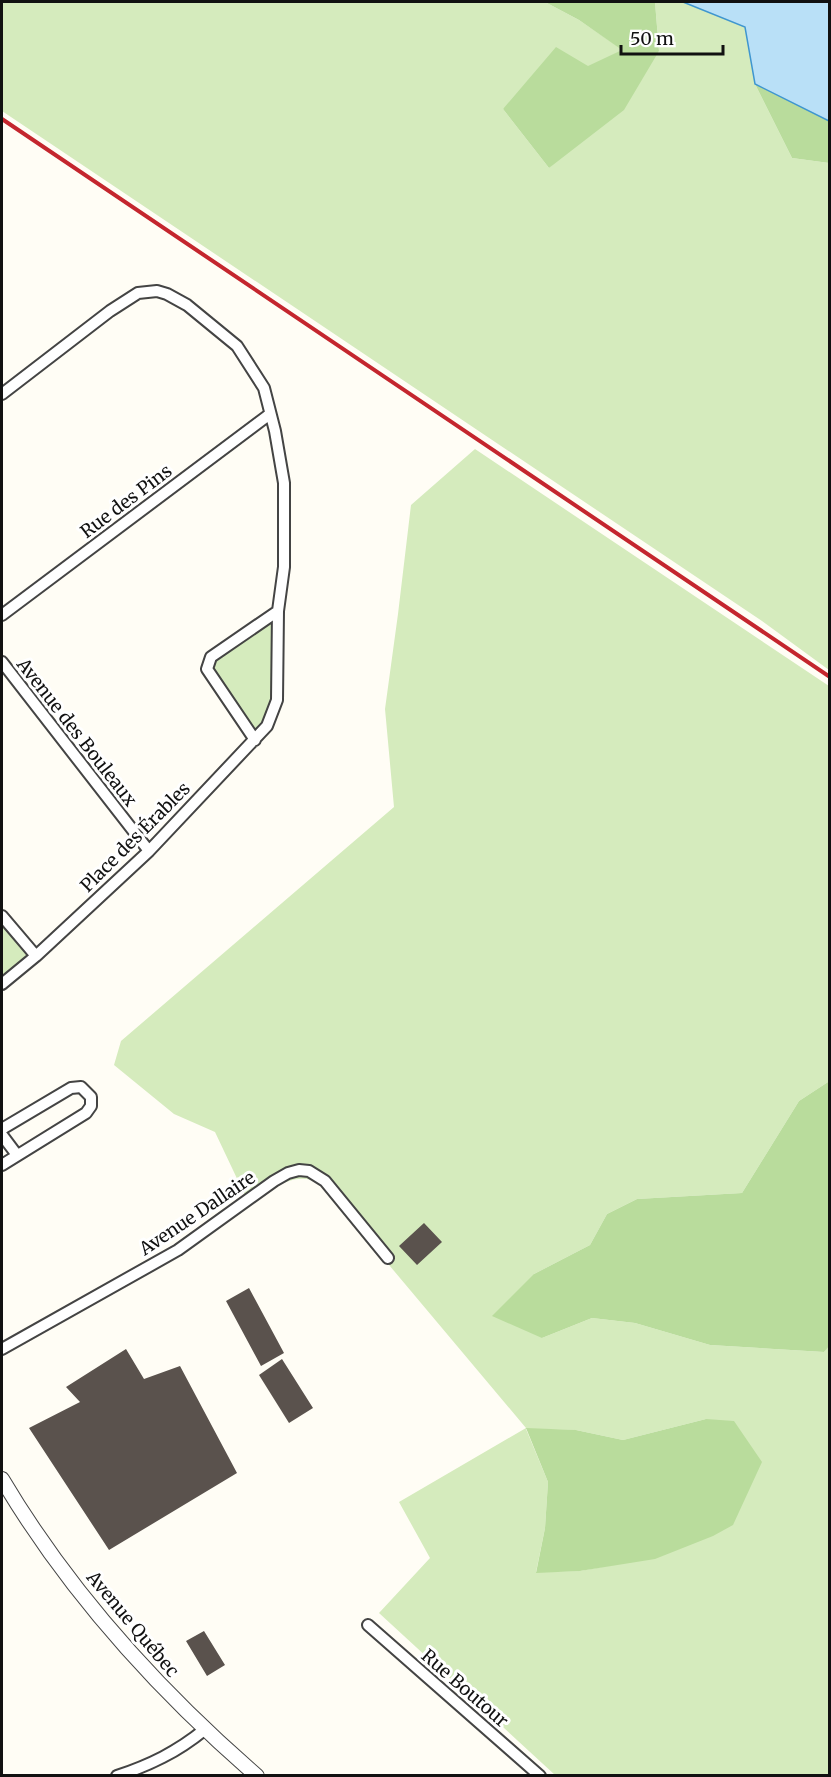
<svg xmlns="http://www.w3.org/2000/svg" width="831" height="1777" viewBox="0 0 831 1777" font-family="Merriweather,serif">
<style>
.green{fill:#d5ebbd;fill-rule:evenodd}
.forest{fill:#b9dc9c}
.water{fill:#b9e0f7;stroke:#3f96cf;stroke-width:1.5}
.building{fill:#5a524d}
.lines{fill:none;stroke-linecap:round;stroke-linejoin:round}
.minor-casing{stroke:#444;stroke-width:14}
.tertiary-casing{stroke:#444;stroke-width:16}
.minor{stroke:#fff;stroke-width:10}
.tertiary{stroke:#fff;stroke-width:14}
.rail{stroke:#c4262e;stroke-width:4}
.labels{text-anchor:middle;dominant-baseline:central;stroke-width:6;stroke-linejoin:round;paint-order:stroke}
.street-label{font-size:18px;fill:#111;stroke:#fff}
</style>
<rect width="100%" height="100%" fill="#fffdf5"/>
<path class="green" d="M 2,2 L 545,2 L 579,20 L 623,50 L 503,109 L 549,168 L 659,51 L 655,2 L 683,2 L 745,27 L 755,84 L 792,158 L 829,163 L 829,670 L 762,621 L 2,111 Z
M 475,449 L 829,686 L 829,1083 L 828,1082 L 799,1101 L 742,1193 L 637,1199 L 607,1214 L 590,1245 L 534,1274 L 542,1338 L 592,1318 L 635,1323 L 710,1345 L 824,1352 L 829,1345 L 829,1775 L 555,1775 L 379,1613 L 430,1558 L 399,1502 L 526,1428 L 321,1184 C 294,1169 271,1190 250,1206 L 215,1132 L 174,1114 L 114,1065 L 121,1041 L 394,807 L 385,709 L 398,614 L 411,505 ZM 706,1419 L 618,1564 L 580,1571 L 536,1572 L 545,1528 L 548,1482 L 526,1429 L 576,1430 L 623,1440 Z
M 278,611 L 277,700 L 255,740 L 214,681 L 211,657 Z
M 2,916 L 36,956 L 2,984 Z"/>
<path class="forest" d="M 545,2 L 655,2 L 659,51 L 624,110 L 549,168 L 503,109 L 556,47 L 588,66 L 622,50 L 579,20 Z
M 755,84 L 829,121 L 829,163 L 792,158 Z
M 828,1082 L 830,1345 L 824,1352 L 710,1345 L 635,1323 L 592,1318 L 542,1338 L 492,1316 L 534,1274 L 590,1245 L 607,1214 L 637,1199 L 742,1193 L 799,1101 Z
M 706,1419 L 734,1421 L 762,1462 L 733,1525 L 713,1536 L 655,1559 L 580,1571 L 536,1573 L 545,1528 L 548,1482 L 526,1428 L 576,1430 L 623,1440 Z"/>
<path class="water" d="M 683,2 L 829,2 L 829,121 L 755,84 L 745,27 Z"/>
<path class="building" d="M 424,1223 L 442,1242 L 417,1265 L 399,1246 Z
M 249,1288 L 284,1353 L 261,1366 L 226,1301 Z
M 126,1349 L 144,1379 L 180,1366 L 237,1473 L 109,1550 L 29,1428 L 80,1402 L 66,1387 Z
M 282,1359 L 313,1408 L 289,1423 L 259,1375 Z
M 204,1631 L 225,1665 L 207,1676 L 186,1641 Z"/>
<g class="lines">
<defs>
<path id="minor" d="M 2,394 L 110,311 L 138,293 L 157,291 L 167,294 L 187,305 L 237,346 L 264,388 L 275,431 L 284,483 L 284,567 L 278,611 L 277,700 L 267,726 L 149,851 L 36,956 L 2,984
M 2,615 L 270,414
M 2,662 L 149,851
M 255,740 L 207,669 L 211,657 L 278,611
M 2,916 L 36,956
M 2,1129 L 71,1088 L 81,1087 L 91,1097 L 91,1106 L 86,1113 L 2,1165
M 2,1135 L 17,1155
M 2,1349 L 178,1250 L 274,1181 L 288,1173 L 299,1170 L 309,1171 L 325,1181 L 388,1258
M 368,1625 L 540,1776
M 117,1776 C 150,1765 177,1752 204,1730"/>
<path id="tertiary" d="M 2,1479 C 69,1592 158,1690 257,1776"/>
</defs>
<use href="#minor" class="minor-casing"/>
<use href="#tertiary" class="tertiary-casing"/>
<use href="#minor" class="minor"/>
<use href="#tertiary" class="tertiary"/>
<path class="rail" d="M 2,119 L 830,677"/>
</g>
<g class="labels">
<g class="street-label">
<text transform="translate(126 501) rotate(-37)">Rue des Pins</text>
<text transform="translate(77 732) rotate(52)">Avenue des Bouleaux</text>
<text transform="translate(135 837) rotate(-45)">Place des Érables</text>
<text transform="translate(197 1213) rotate(-34)">Avenue Dallaire</text>
<text transform="translate(133 1624) rotate(50)">Avenue Québec</text>
<text transform="translate(465 1688) rotate(41)">Rue Boutour</text>
</g>
</g>
<rect width="831" height="1777" fill="none" stroke="#111111" stroke-width="6"/>
<path d="M621 45v9h102v-9" fill="none" stroke="#111111" stroke-width="3"/>
<text x="630" y="45" font-size="18" fill="#111111" stroke="#ffffff" stroke-width="4.5" paint-order="stroke">50 m</text>
</svg>
